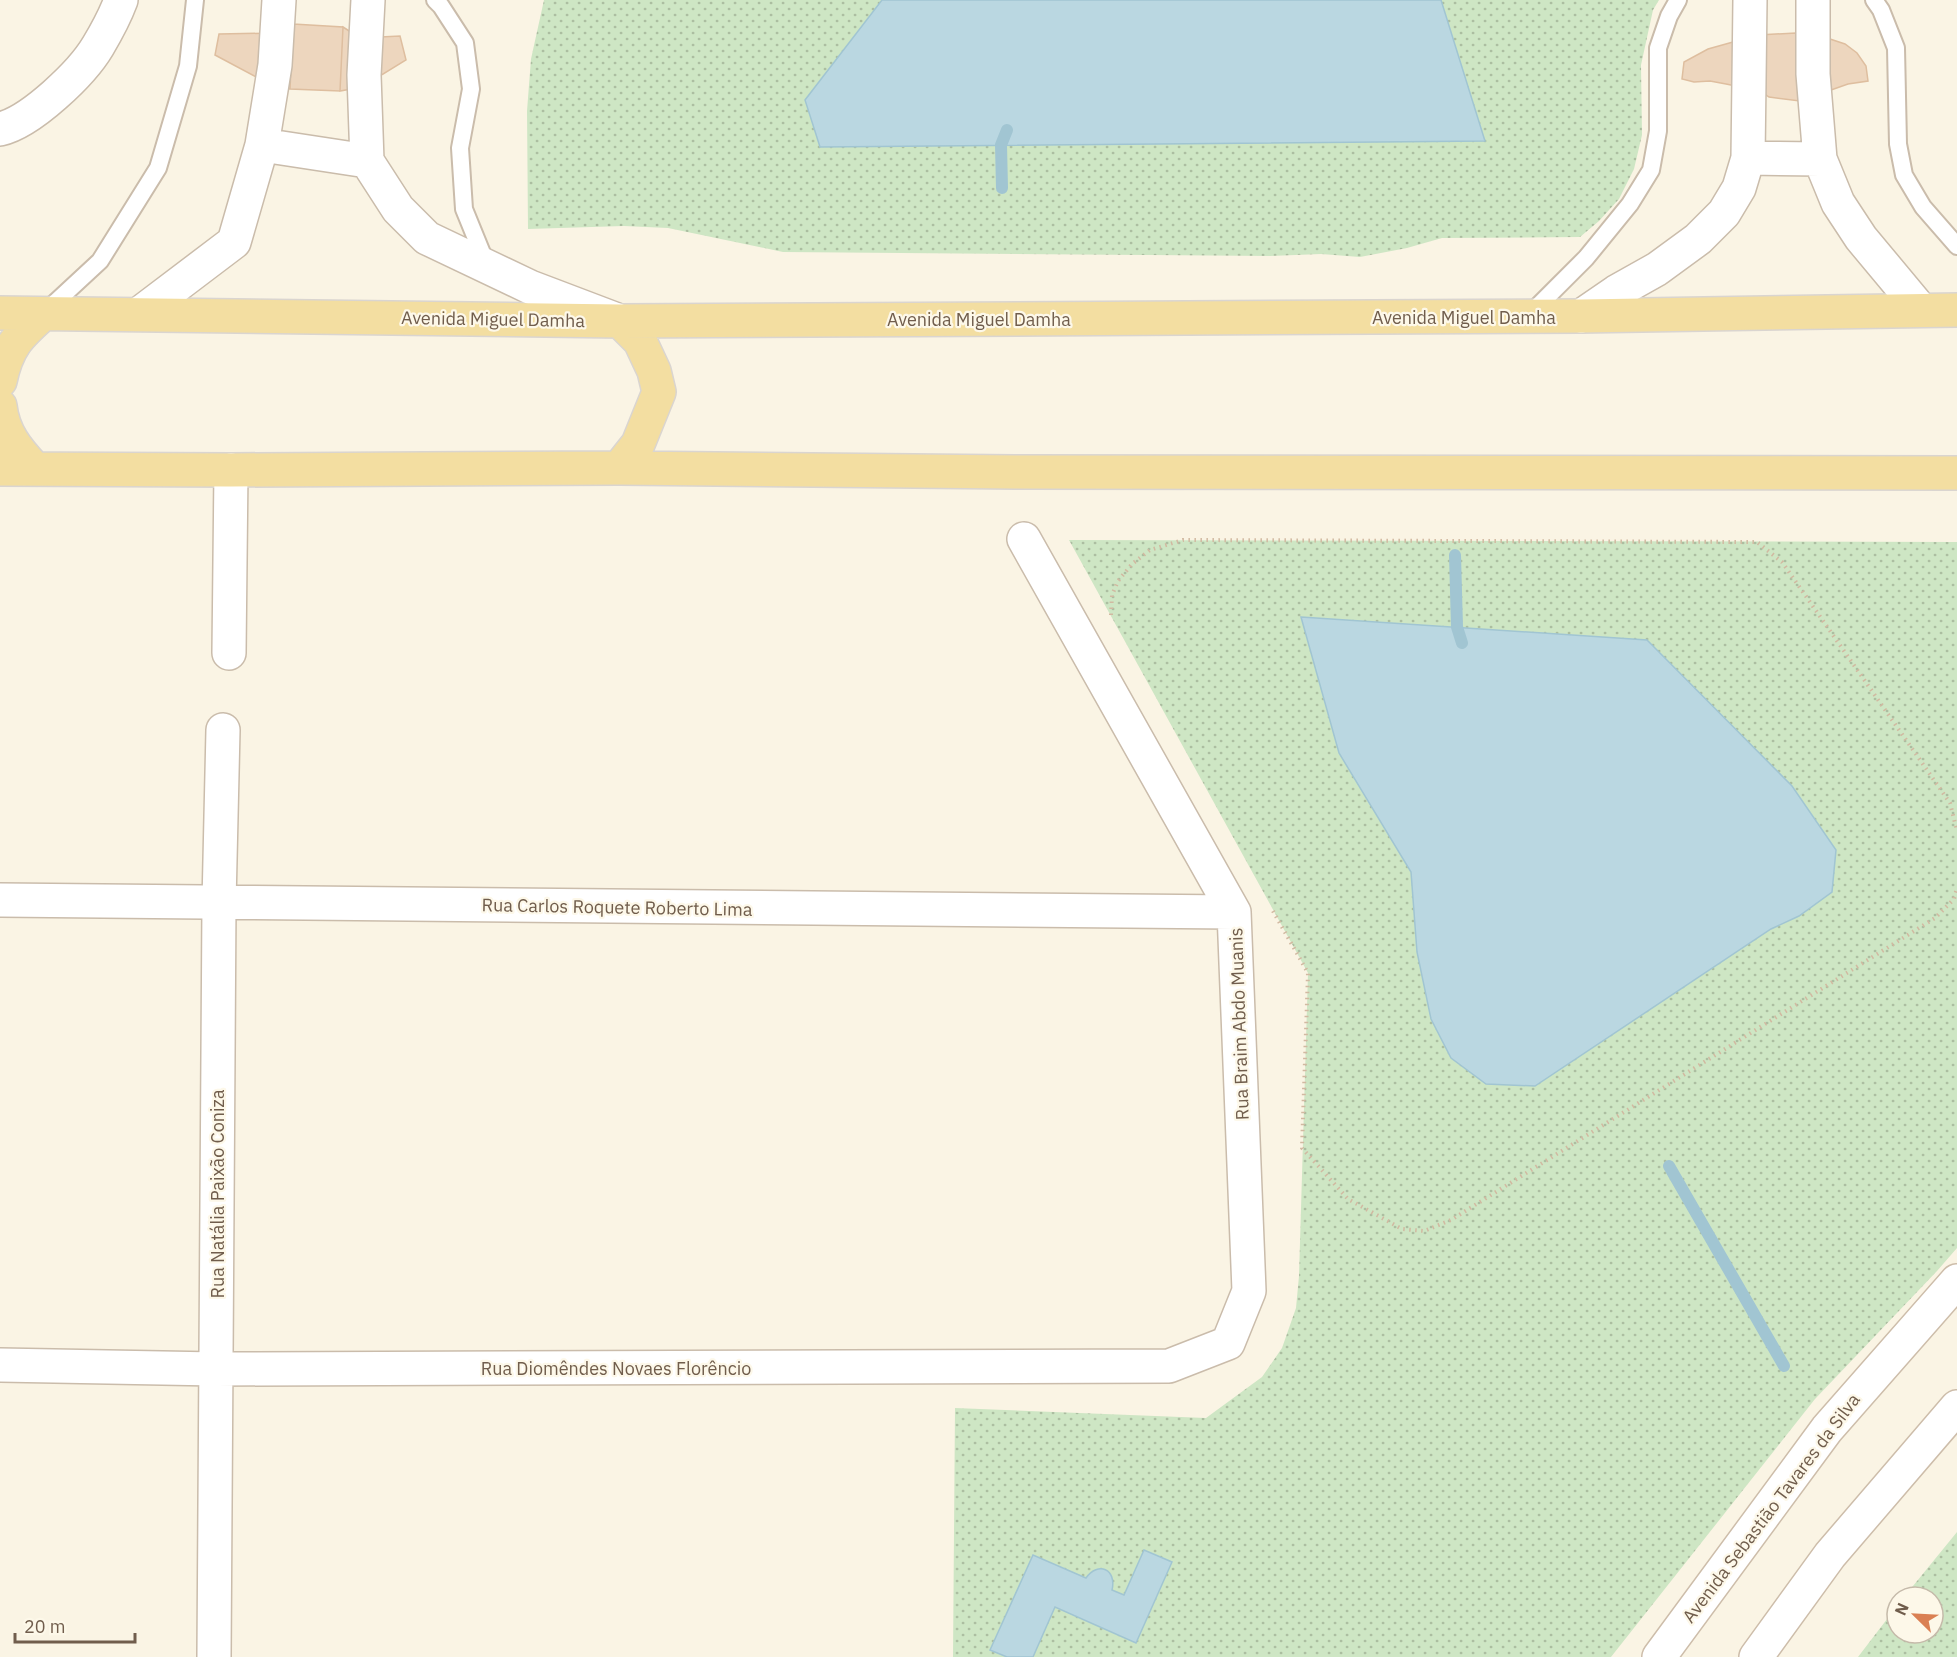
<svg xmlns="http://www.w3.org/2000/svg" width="1957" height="1657" viewBox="0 0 1957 1657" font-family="'IBM Plex Sans',sans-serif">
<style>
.park{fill:url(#park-dots)}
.water{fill:#bad7e1;stroke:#a1c5d2;stroke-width:1.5}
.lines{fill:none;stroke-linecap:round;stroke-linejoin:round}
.stream{stroke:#a1c5d2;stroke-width:12}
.building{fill:#edd6be;stroke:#debe9f;stroke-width:1.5}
.lane-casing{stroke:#cabcab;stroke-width:20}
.street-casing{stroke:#cabcab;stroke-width:36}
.secondary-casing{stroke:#cdbdaa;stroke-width:36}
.primary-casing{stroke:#dad5d0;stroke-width:36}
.path{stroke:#d1b9a1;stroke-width:4;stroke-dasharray:1.5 4.5;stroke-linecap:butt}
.lane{stroke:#fff;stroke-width:16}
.street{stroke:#fff;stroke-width:33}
.secondary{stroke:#fff;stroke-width:33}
.primary{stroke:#f3dea1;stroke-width:33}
.labels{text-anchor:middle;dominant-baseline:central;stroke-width:4.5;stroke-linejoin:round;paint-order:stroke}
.street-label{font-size:18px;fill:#705d4c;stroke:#fdf8e9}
</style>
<defs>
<pattern id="park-dots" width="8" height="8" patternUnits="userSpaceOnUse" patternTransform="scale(1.5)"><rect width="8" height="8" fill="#cee6c4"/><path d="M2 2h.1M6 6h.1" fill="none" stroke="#acbea1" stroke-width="1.8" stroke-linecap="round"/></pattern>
</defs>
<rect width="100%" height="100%" fill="#faf4e4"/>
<path class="park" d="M 544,0 L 1659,0 L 1653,10 L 1641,65 L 1642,135 L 1634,169 L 1619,199 L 1599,221 L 1580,237 L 1442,238 L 1407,248 L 1360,257 L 1321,254 L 1270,256 L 783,252 L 668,228 L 624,226 L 528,229 L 527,111 L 531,59 Z
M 1069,540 L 1957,542 L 1957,1248 L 1937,1271 L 1815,1399 L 1611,1657 L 953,1657 L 955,1408 L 1206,1418 L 1262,1377 L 1282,1348 L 1296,1308 L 1299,1276 L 1308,973 Z
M 1957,1532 L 1957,1657 L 1858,1657 L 1897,1606 L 1897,1633 L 1933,1633 L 1933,1597 L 1904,1597 Z"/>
<path class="water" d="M 882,0 L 1441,0 L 1485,141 L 820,147 L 805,100 Z
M 1301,617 L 1647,640 L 1792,786 L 1836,850 L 1832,892 L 1799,916 L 1771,929 L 1535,1086 L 1486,1084 L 1451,1058 L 1431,1019 L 1417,952 L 1411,872 L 1339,753 Z
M 1144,1550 L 1172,1562 L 1136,1643 L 1055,1607 L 1033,1657 L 1007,1657 L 990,1650 L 1033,1555 L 1086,1578 C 1098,1561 1117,1569 1112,1590 L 1124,1595 Z"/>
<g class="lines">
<path class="stream" d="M 1002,188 L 1001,145 L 1007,130
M 1455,555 L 1457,627 L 1462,643
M 1669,1166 L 1784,1366"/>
</g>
<path class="building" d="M 293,24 L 343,27 L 340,91 L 290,89 Z
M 293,24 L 290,89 L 273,86 L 215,55 L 219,34 L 276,33 Z
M 343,27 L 360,38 L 400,36 L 406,60 L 362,87 L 340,91 Z
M 1796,33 L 1821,36 L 1845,44 L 1857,53 L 1866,66 L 1868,81 L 1848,84 L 1800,101 L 1769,97 L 1760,91 L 1726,84 L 1710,81 L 1694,82 L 1682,79 L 1684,62 L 1708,49 L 1758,35 Z"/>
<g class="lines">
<defs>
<path id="lane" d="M 435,0 L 441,6 L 465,43 L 471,89 L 460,148 L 464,209 L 486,263
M 1874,0 L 1881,10 L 1896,48 L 1898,144 L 1904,175 L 1923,207 L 1957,246
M 46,311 L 100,261 L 158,168 L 188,66 L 195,0
M 1529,315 L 1586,258 L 1630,204 L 1651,170 L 1658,131 L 1658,48 L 1669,16 L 1678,0"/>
<path id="street" d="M 368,0 L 364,75 L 367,161 L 398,209 L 427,238 L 530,287 L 617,320
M 1813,0 L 1813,74 L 1820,159 L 1838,203 L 1861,238 L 1921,310
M 0,129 C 31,122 82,73 98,46 C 107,31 115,16 121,0
M 262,145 L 367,161
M 1748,158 L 1820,159
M 139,314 L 234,242 L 262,145 L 275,65 L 279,0
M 1581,316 L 1616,292 L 1657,269 L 1698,239 L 1724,213 L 1739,188 L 1748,158 L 1750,0
M 229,653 L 231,470
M 0,900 L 1234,912
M 0,1365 L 216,1369 L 1169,1366 L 1228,1343 L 1249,1291 L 1234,912 L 1024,539
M 214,1657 L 219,903 L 223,730"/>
<path id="secondary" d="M 1659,1657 L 1827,1429 L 1957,1281
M 1756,1657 L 1830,1555 L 1957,1407"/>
<path id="primary" d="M 0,313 L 620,321 L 1581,316 L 1957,310
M 0,381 C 7,347 18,336 43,314
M 0,406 C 3,433 17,450 35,469
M 619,468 L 638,444 L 659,392 L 654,371 L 640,341 L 620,321
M 0,469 L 231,470 L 619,468 L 1015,472 L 1957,473"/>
</defs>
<use href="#lane" class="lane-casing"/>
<use href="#street" class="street-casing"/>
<use href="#secondary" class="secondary-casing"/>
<use href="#primary" class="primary-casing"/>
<path class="path" d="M 1111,615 L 1112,595 L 1118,581 L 1132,564 L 1150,550 L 1183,540 L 1757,542 L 1782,562 L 1950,803 L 1957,831
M 1273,911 L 1308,973 L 1302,1148 L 1348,1199 L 1402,1229 L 1424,1231 L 1451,1220 L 1935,918 L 1954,899 L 1957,888"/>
<use href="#lane" class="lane"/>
<use href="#street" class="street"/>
<use href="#secondary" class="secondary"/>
<use href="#primary" class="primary"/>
</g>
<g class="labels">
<g class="street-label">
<text x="1464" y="317">Avenida Miguel Damha</text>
<text transform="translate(493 319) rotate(1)">Avenida Miguel Damha</text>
<text x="979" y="319">Avenida Miguel Damha</text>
<text transform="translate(617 907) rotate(1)">Rua Carlos Roquete Roberto Lima</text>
<text transform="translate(1239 1024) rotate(-92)">Rua Braim Abdo Muanis</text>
<text transform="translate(217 1194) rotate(-90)">Rua Natália Paixão Coniza</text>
<text x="616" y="1368">Rua Diomêndes Novaes Florêncio</text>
<text transform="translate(1771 1508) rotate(-53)">Avenida Sebastião Tavares da Silva</text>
</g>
</g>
<g transform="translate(1915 1615) rotate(294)"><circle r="28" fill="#fdf8e9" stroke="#c5baaa" stroke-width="1.5"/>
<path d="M0-4.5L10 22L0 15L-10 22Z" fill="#da8053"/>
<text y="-9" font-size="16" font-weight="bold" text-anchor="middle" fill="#705d4c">N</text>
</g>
<path d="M15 1633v9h120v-9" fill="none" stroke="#705d4c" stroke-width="3"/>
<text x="24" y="1633" font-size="18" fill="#705d4c" stroke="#fdf8e9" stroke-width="4.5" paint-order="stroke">20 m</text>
</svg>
